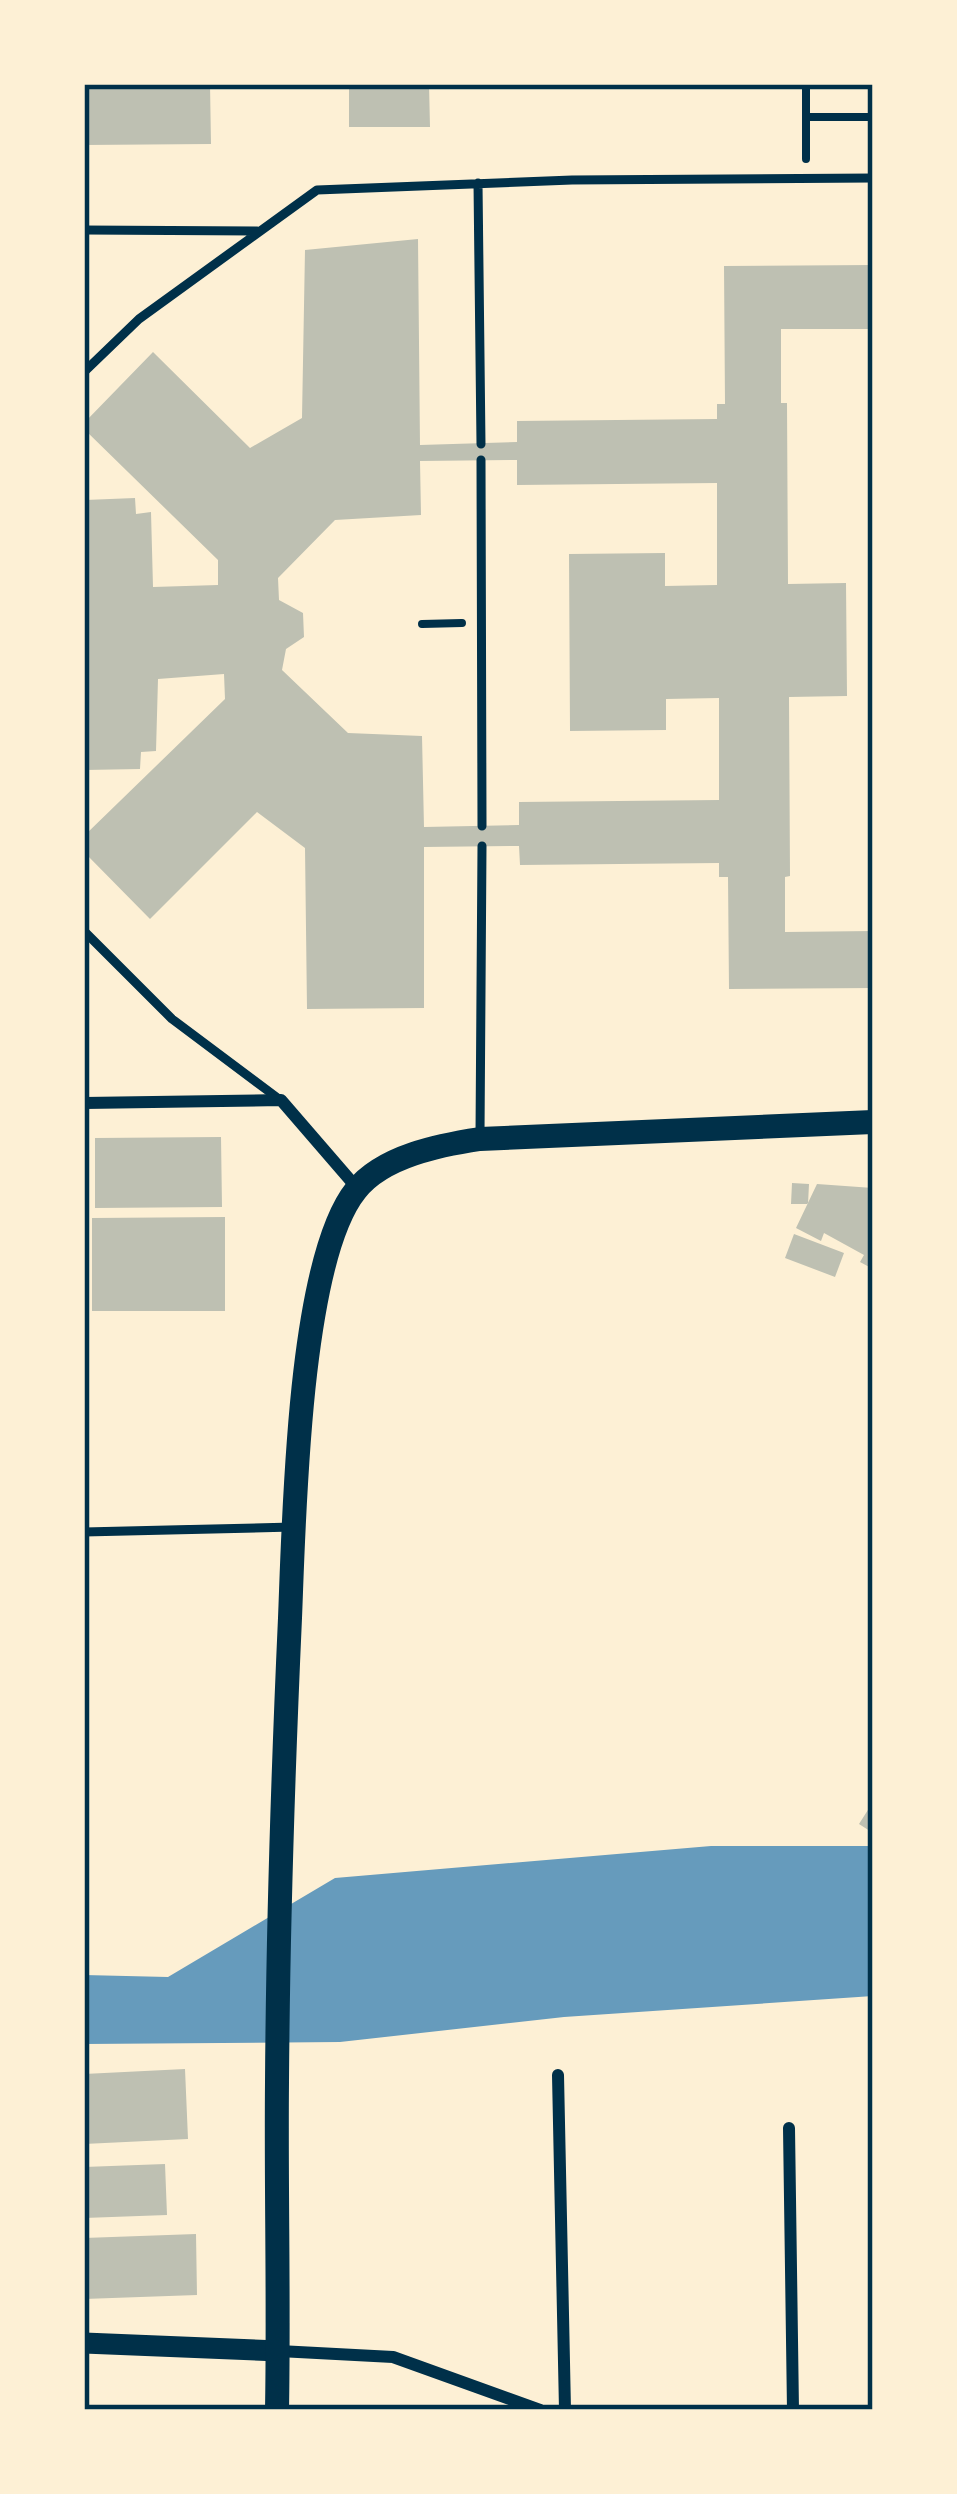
<svg xmlns="http://www.w3.org/2000/svg" width="957" height="2494" viewBox="0 0 957 2494" font-family="Karla,sans-serif">
<style>
.water{fill:#669bbc}
.building{fill:#bec0b2;fill-rule:evenodd}
.lines{fill:none;stroke-linecap:round;stroke-linejoin:round}
.path{stroke:#003049;stroke-width:8}
.service{stroke:#003049;stroke-width:9}
.minor{stroke:#003049;stroke-width:12}
.tertiary{stroke:#003049;stroke-width:21}
.secondary{stroke:#003049;stroke-width:24}
.neatline{fill:none;stroke:#003049;stroke-width:4.5}
</style>
<rect width="100%" height="100%" fill="#fdf0d5"/>
<path class="water" d="M 711,1846 L 873,1846 L 873,1996 L 564,2017 L 340,2042 L 84,2044 L 84,1975 L 168,1977 L 335,1878 Z"/>
<path class="building" d="M 84,84 L 210,84 L 211,144 L 84,145 Z
M 349,84 L 429,84 L 430,127 L 349,127 Z
M 418,239 L 420,445 L 517,442 L 517,421 L 717,419 L 717,404 L 725,404 L 724,266 L 873,265 L 873,329 L 781,329 L 781,403 L 787,403 L 788,584 L 846,583 L 847,696 L 789,697 L 790,876 L 785,877 L 785,932 L 873,931 L 873,988 L 729,989 L 728,877 L 719,877 L 719,863 L 520,865 L 519,846 L 424,847 L 424,1008 L 307,1009 L 305,848 L 257,812 L 150,919 L 84,852 L 84,836 L 225,699 L 224,674 L 158,679 L 156,751 L 141,752 L 140,769 L 85,770 L 85,500 L 135,498 L 136,514 L 151,512 L 153,587 L 218,585 L 218,560 L 84,429 L 84,423 L 153,352 L 250,448 L 302,418 L 305,250 ZM 517,460 L 517,485 L 717,483 L 717,585 L 665,586 L 665,553 L 569,554 L 570,731 L 666,730 L 666,699 L 719,698 L 719,800 L 519,802 L 519,825 L 424,827 L 422,736 L 348,733 L 282,670 L 286,649 L 304,637 L 303,613 L 279,600 L 278,578 L 335,520 L 421,515 L 420,461 Z
M 221,1137 L 222,1207 L 95,1208 L 95,1138 Z
M 792,1183 L 809,1184 L 808,1204 L 791,1204 Z
M 817,1184 L 873,1188 L 873,1269 L 860,1262 L 864,1255 L 824,1233 L 821,1241 L 796,1228 Z
M 225,1217 L 225,1311 L 92,1311 L 92,1218 Z
M 794,1234 L 844,1253 L 835,1277 L 785,1258 Z
M 873,1802 L 873,1833 L 859,1824 Z
M 185,2069 L 188,2139 L 84,2144 L 84,2074 Z
M 165,2164 L 167,2215 L 84,2218 L 84,2167 Z
M 196,2234 L 197,2295 L 84,2299 L 84,2238 Z"/>
<g class="lines">
<path class="path" d="M 806,84 L 806,159
M 806,117 L 873,117
M 873,466 L 873,483
M 422,624 L 462,623
M 873,828 L 873,830"/>
<path class="service" d="M 478,183 L 481,444
M 84,230 L 257,231
M 84,372 L 139,319 L 317,190 L 572,180 L 873,178
M 481,460 L 482,826
M 84,931 L 172,1019 L 279,1099
M 480,1135 L 482,846
M 84,1532 L 293,1527"/>
<path class="minor" d="M 84,1103 L 281,1100 L 357,1188
M 558,2075 L 565,2410
M 789,2128 L 793,2410
M 279,2351 L 393,2357 L 540,2410"/>
<path class="tertiary" d="M 84,2343 L 279,2351"/>
<path class="secondary" d="M 277,2410 C 279,2301 276,2192 277,2082 C 278,1927 283,1773 290,1618 C 294,1522 298,1262 356,1190 C 383,1156 440,1145 480,1139 L 873,1122"/>
</g>
<rect width="957" height="2494" fill="none" stroke="#fdf0d5" stroke-width="174"/>
<rect x="87" y="87" width="783" height="2320" class="neatline"/>
</svg>
